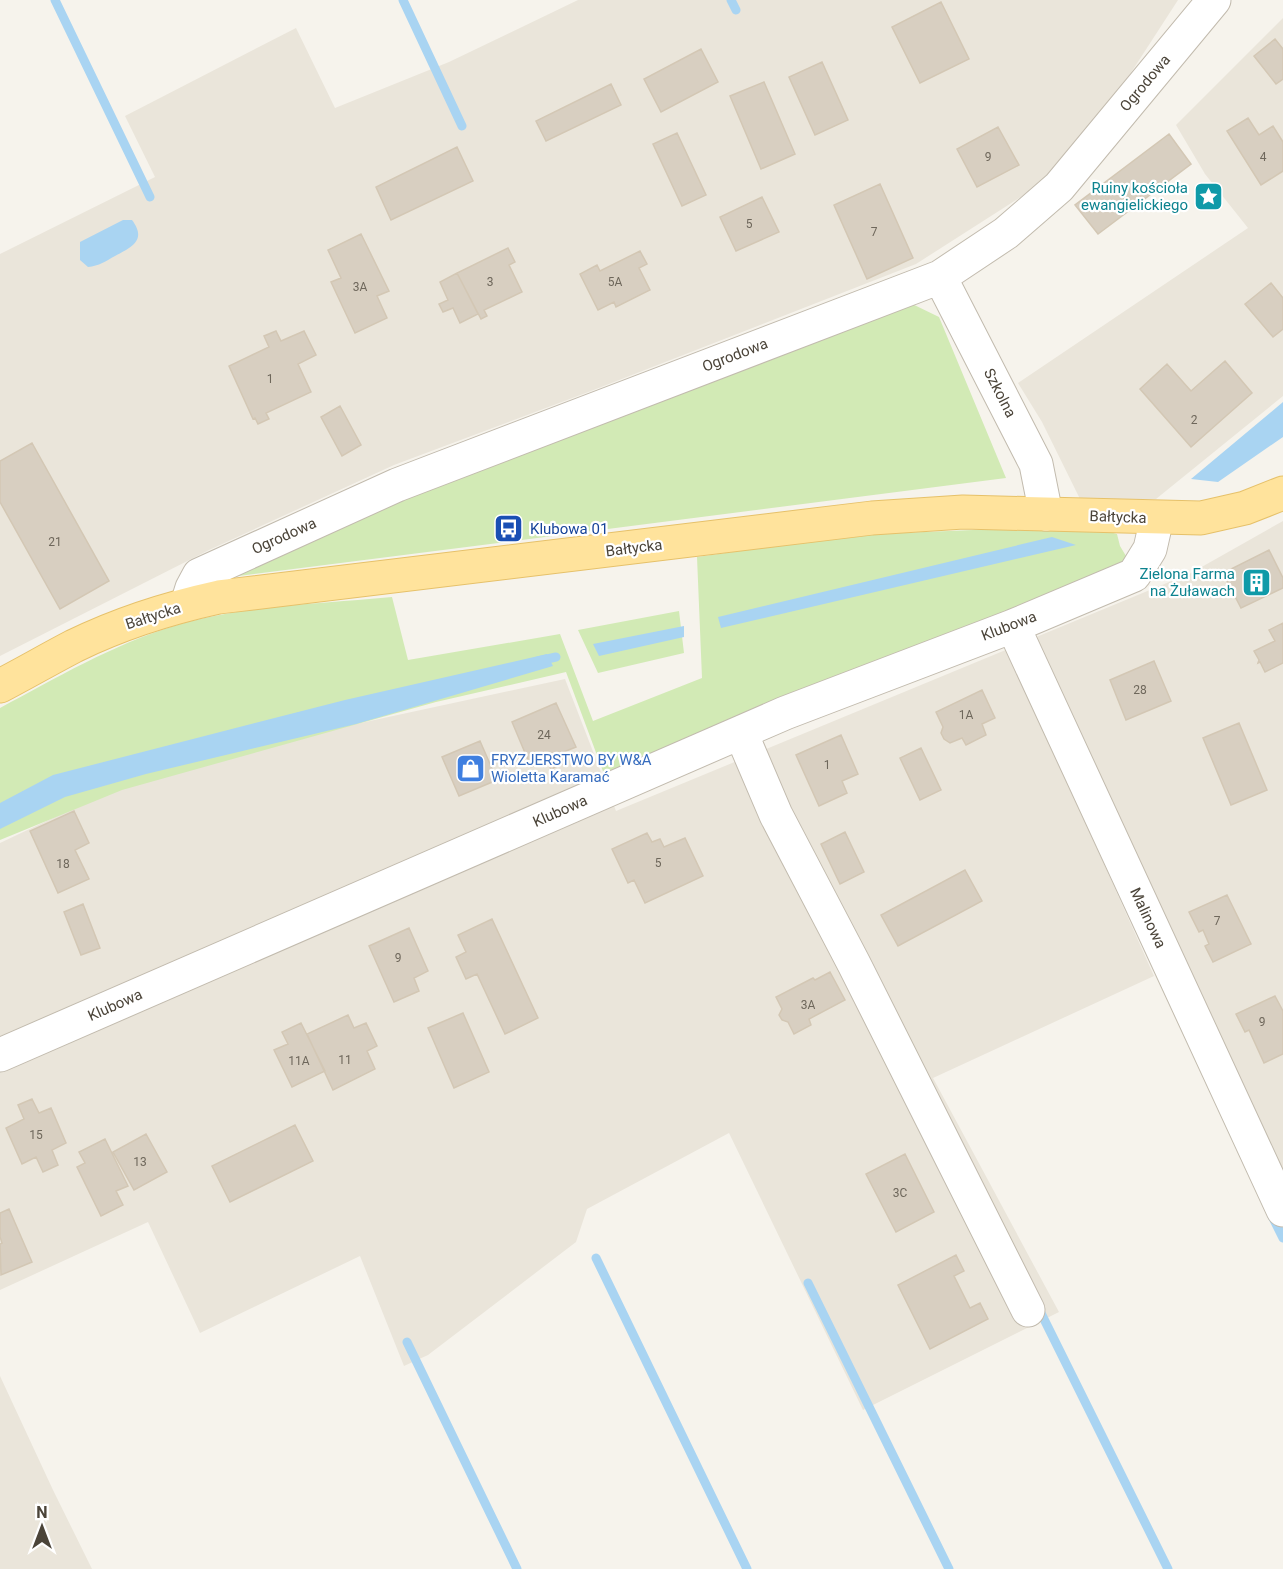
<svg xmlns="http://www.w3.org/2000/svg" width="1283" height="1569" viewBox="0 0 1283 1569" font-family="Roboto,sans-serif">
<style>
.residential{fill:#eae5da}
.green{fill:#d2eab5}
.water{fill:#a9d4f2}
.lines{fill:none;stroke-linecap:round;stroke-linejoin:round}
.stream{stroke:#a9d4f2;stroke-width:9}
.building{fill:#d8cfc1;stroke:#d3c7b4;stroke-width:1.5}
.minor-casing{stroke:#c2bbae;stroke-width:35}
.major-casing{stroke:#e6c16a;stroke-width:35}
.minor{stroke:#fff;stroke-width:33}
.major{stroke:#ffe39c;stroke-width:33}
.labels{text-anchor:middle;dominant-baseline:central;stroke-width:4.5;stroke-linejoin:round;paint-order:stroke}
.number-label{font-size:12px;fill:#6e675b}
.street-label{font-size:15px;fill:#4b4439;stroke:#fff}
.culture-label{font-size:15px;fill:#0d838f;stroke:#fff;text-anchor:end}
.transit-label{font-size:15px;fill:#164399;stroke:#fff;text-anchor:start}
.shop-label{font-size:15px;fill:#366cbe;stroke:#fff;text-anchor:start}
</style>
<rect width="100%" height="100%" fill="#f6f3ec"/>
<path class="residential" d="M 578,0 L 1178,0 L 1110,105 L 1044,182 L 916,264 L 591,391 L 394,465 L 209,550 L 0,656 L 0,254 L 155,177 L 125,116 L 296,28 L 335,108 L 449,62 Z
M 1283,18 L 1283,396 L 1156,499 L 1080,499 L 1042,422 L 1018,383 L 1248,228 L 1205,174 L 1176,125 Z
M 1283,521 L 1283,1190 L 1029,640 L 1191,573 Z
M 1008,649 L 1154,976 L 933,1078 L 1059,1312 L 863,1410 L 729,1133 L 587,1209 L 576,1242 L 428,1355 L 404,1366 L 360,1256 L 200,1333 L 148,1222 L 0,1290 L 0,843 L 146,774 L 356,724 L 565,679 L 616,811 Z
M 0,1376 L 53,1490 L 92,1569 L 0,1569 Z"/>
<path class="green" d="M 904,300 L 939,317 L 1006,478 L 208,580 L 394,498 Z
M 997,529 L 1102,530 L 1117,534 L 1120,546 L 1126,556 L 1124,562 L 1116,569 L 604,774 L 566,672 L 436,702 L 122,790 L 0,840 L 0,708 C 56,678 112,645 174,626 C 244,605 320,604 392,597 L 408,660 L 560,634 L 593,721 L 702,678 L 697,557 L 851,535 Z
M 679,611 L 684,653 L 598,673 L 578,630 Z"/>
<path class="water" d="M 123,220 L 132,220 C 147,240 132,247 115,256 C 106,261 99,266 88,267 L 80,260 L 80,242 Z
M 1283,402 L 1283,437 L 1218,482 L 1191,479 Z
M 1052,537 L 1076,545 L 721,628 L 718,617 Z
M 684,626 L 684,637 L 599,656 L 593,644 Z
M 547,654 L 553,666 L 356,724 L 146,774 L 65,797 L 0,829 L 0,803 L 53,775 L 345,700 Z"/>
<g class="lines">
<path class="stream" d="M 55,0 L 150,197
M 403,0 L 462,126
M 731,0 L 736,10
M 538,661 L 556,657
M 1272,1216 L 1283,1238
M 596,1258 L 747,1569
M 808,1283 L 949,1569
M 1037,1305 L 1168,1569
M 407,1342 L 517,1569"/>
</g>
<path class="building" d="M 941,2 L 969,59 L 920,83 L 892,27 Z
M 1275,39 L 1283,49 L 1283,79 L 1276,84 L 1254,56 Z
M 701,49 L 718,82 L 661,112 L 644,79 Z
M 822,62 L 848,120 L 815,135 L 789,77 Z
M 764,82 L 795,154 L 761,169 L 730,96 Z
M 611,84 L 621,105 L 546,141 L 536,121 Z
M 1248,118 L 1259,135 L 1273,126 L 1283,142 L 1283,171 L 1261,185 L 1227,131 Z
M 998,127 L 1019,165 L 977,187 L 957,149 Z
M 677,133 L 706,195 L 682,206 L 653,144 Z
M 1169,134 L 1191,164 L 1098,234 L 1075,205 Z
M 457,147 L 473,181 L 391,220 L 376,187 Z
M 880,184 L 913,258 L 867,279 L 834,205 Z
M 762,197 L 779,232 L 736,251 L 720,217 Z
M 361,234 L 389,291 L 377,296 L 387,318 L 355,333 L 331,282 L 341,278 L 328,250 Z
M 508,248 L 515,262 L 509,265 L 522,292 L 484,310 L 487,316 L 481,319 L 457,273 Z
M 640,251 L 647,264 L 639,268 L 650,290 L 616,307 L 614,302 L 598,310 L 580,274 L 597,265 L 600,271 Z
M 457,273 L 478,314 L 460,323 L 453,308 L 443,312 L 439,304 L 448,300 L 440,282 Z
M 1271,283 L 1283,298 L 1283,329 L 1273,337 L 1245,304 Z
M 276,331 L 281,341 L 304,331 L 316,355 L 298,364 L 311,392 L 266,413 L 269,419 L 258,424 L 255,418 L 253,419 L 229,366 L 269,347 L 264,336 Z
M 1225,361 L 1252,393 L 1191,447 L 1140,389 L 1167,364 L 1191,391 Z
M 340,406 L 361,445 L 342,456 L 321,417 Z
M 32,443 L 109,581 L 60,609 L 0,502 L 0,461 Z
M 1269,550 L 1283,578 L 1283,588 L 1241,608 L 1223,573 Z
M 1283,623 L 1283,663 L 1265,672 L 1260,662 L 1258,663 L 1259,660 L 1254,651 L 1275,641 L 1269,630 Z
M 1154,661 L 1171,701 L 1126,720 L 1110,680 Z
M 982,690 L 995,718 L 982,724 L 986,735 L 966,745 L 962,738 L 950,743 L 944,739 L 941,733 L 943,727 L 936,712 Z
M 556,703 L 576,747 L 561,753 L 565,763 L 551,769 L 547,760 L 531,767 L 512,722 Z
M 1239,723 L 1267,790 L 1231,805 L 1203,738 Z
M 841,735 L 858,774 L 842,781 L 847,793 L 819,806 L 796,755 Z
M 480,741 L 497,780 L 459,796 L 442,757 Z
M 921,748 L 941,790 L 920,800 L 900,758 Z
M 74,811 L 89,843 L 75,850 L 89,879 L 58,893 L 30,831 Z
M 845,832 L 864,872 L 840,884 L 821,844 Z
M 647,833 L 652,842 L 660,839 L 664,847 L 685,838 L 703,876 L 645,903 L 634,880 L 628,883 L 612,849 Z
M 965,870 L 982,901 L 898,946 L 881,915 Z
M 1227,895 L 1251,944 L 1213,962 L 1205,946 L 1209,944 L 1203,930 L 1199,932 L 1189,912 Z
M 83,904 L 100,948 L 81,955 L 64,912 Z
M 492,919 L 538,1018 L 505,1034 L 477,974 L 466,979 L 456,957 L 466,952 L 458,935 Z
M 409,928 L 428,971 L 414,978 L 419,991 L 394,1002 L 369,946 Z
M 830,972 L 845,1000 L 809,1019 L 811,1025 L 794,1034 L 788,1022 L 782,1020 L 779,1015 L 782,1009 L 776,997 L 813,978 L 815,980 Z
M 1275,996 L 1283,1011 L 1283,1054 L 1264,1063 L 1249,1030 L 1245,1032 L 1236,1014 Z
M 463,1013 L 489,1072 L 454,1088 L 428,1028 Z
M 348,1015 L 354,1028 L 366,1023 L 377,1046 L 367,1051 L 375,1069 L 333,1090 L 307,1034 Z
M 301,1023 L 325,1071 L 292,1087 L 274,1050 L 288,1044 L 282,1032 Z
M 32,1099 L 39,1113 L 51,1108 L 66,1143 L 52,1150 L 58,1165 L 43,1172 L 36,1157 L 22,1164 L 6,1128 L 24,1119 L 18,1105 Z
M 295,1125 L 313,1161 L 230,1202 L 212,1166 Z
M 146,1134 L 167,1172 L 134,1190 L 113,1152 Z
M 105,1139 L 128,1186 L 116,1191 L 123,1205 L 101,1216 L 77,1167 L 85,1163 L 79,1152 Z
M 905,1154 L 934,1212 L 896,1232 L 866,1174 Z
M 9,1209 L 32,1262 L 1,1275 L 0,1244 L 2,1243 L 0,1237 L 0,1213 Z
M 956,1255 L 964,1271 L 954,1276 L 970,1308 L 980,1303 L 988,1319 L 930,1349 L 898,1285 Z"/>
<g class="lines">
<defs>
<path id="minor" d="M 940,277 L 1036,464 L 1046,514
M 187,604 L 192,588 L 199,575 L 397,485 L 940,277 L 1006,233 L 1059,187 L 1214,0
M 1013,626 L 1283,1210
M 741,733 L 776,815 L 854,964 L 1028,1310
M 0,1055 L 785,713 L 1013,626 L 1134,575 L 1150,549 L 1157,518"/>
<path id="major" d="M 0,686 C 25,673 49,659 74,646 C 119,624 169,608 219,597 L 872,518 L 963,512 L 1201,518 L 1245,508 L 1283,493"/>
</defs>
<use href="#minor" class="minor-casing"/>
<use href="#major" class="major-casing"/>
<use href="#minor" class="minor"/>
<use href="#major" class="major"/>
</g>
<defs>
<symbol id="sight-square" viewBox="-11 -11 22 22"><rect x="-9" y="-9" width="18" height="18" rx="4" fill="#0f9aa8" stroke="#fff"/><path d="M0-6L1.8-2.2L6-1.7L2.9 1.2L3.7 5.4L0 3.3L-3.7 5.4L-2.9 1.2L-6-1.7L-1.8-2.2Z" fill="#fff"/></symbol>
<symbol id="bus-square" viewBox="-11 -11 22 22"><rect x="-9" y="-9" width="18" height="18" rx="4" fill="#1a4fb4" stroke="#fff"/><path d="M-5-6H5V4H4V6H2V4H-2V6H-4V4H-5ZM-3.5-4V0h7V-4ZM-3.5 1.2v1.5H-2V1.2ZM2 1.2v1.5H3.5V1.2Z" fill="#fff"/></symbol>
<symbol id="building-square" viewBox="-11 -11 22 22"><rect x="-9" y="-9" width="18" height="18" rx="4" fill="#0f9aa8" stroke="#fff"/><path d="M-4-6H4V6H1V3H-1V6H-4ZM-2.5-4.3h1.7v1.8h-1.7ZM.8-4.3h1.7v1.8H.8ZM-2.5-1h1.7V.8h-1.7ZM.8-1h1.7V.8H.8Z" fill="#fff"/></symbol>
<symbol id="shop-square" viewBox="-11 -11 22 22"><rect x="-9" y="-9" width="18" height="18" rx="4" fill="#3f7fe0" stroke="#fff"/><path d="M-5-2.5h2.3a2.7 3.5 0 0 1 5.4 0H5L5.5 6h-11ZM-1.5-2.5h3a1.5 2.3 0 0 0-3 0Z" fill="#fff"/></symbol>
</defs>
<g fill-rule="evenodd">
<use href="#sight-square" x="1192" y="180" width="33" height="33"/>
<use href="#bus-square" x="492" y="512" width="33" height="33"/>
<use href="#building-square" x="1240" y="566" width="33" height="33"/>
<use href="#shop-square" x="454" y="752" width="33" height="33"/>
</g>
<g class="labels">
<g class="number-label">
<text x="988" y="157">9</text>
<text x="1263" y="157">4</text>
<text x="749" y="224">5</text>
<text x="874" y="232">7</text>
<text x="490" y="282">3</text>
<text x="615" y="282">5A</text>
<text x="360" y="287">3A</text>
<text x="270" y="379">1</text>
<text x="1194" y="420">2</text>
<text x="55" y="542">21</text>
<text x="1140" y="690">28</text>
<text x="966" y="715">1A</text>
<text x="544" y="735">24</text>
<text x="827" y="765">1</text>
<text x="658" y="863">5</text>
<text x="63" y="864">18</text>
<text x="1217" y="921">7</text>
<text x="398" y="958">9</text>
<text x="808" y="1005">3A</text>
<text x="1262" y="1022">9</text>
<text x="345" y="1060">11</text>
<text x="299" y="1061">11A</text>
<text x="36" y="1135">15</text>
<text x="140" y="1162">13</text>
<text x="900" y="1193">3C</text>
</g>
<g class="street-label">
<text transform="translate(1145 83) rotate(-50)">Ogrodowa</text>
<text transform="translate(735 355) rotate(-21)">Ogrodowa</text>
<text transform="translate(1000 393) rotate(63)">Szkolna</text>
<text transform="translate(1118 517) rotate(2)">Bałtycka</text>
<text transform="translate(284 536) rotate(-24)">Ogrodowa</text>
<text transform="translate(634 548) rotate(-7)">Bałtycka</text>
<text transform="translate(153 616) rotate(-18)">Bałtycka</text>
<text transform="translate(1009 626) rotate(-21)">Klubowa</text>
<text transform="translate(560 811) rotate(-24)">Klubowa</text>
<text transform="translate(1148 918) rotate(65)">Malinowa</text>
<text transform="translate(115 1005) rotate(-24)">Klubowa</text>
</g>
<g class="culture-label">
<text x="1188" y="188">Ruiny kościoła<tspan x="1188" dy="17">ewangielickiego</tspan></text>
<text x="1235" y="574">Zielona Farma<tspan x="1235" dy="17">na Żuławach</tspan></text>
</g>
<g class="transit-label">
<text x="530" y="529">Klubowa 01</text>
</g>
<g class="shop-label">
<text x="491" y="760">FRYZJERSTWO BY W&amp;A<tspan x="491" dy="17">Wioletta Karamać</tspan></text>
</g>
</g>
<g transform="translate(42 1527)" stroke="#ffffff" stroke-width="4.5" paint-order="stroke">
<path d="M0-4.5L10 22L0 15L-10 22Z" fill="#4b4439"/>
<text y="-9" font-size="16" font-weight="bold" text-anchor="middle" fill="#4b4439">N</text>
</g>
</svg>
